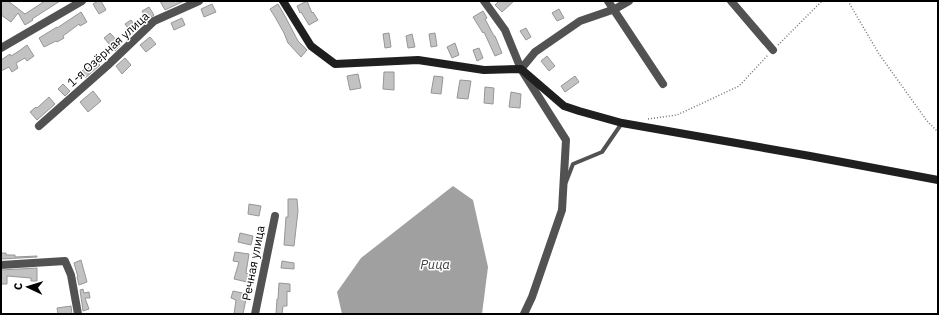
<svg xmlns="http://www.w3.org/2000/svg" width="939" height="315" viewBox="0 0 939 315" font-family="'IBM Plex Sans',sans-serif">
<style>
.water{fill:#a0a0a0}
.building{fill:#c2c2c2;stroke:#969696}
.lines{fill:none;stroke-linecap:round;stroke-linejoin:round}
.path{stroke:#747474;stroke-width:1.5;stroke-dasharray:1 2;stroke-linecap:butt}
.lane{stroke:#525252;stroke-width:4}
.street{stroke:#525252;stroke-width:8}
.secondary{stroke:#1f1f1f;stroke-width:8}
.labels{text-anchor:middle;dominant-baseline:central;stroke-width:3;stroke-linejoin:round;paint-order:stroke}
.street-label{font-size:12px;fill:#000;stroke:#fff}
.water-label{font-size:13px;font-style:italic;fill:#414141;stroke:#fff}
</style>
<rect width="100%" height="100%" fill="#fff"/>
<path class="water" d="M 453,186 L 473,200 L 488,267 L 482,314 L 342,314 L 337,292 L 361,258 Z"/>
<path class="building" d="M 1,1 L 8,1 L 25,14 L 45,1 L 60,1 L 32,19 L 33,20 L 25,25 L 18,13 L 11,22 L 1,15 Z
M 98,1 L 101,1 L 106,10 L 99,14 L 93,4 Z
M 160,1 L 184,1 L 165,10 Z
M 307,1 L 312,13 L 313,12 L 318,20 L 309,25 L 301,12 L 300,13 L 297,6 Z
M 499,1 L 514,1 L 502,12 L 495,5 Z
M 212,4 L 216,12 L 204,17 L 201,9 Z
M 278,4 L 286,18 L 298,41 L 307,50 L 301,57 L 288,43 L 284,33 L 275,17 L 270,9 Z
M 149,7 L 154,15 L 147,20 L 142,11 Z
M 559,9 L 564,18 L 557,21 L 552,13 Z
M 483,11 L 487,18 L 485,19 L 494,36 L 495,36 L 502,53 L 495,56 L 484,32 L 483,33 L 473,17 Z
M 81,12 L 87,22 L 80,26 L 79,24 L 63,36 L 64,38 L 57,42 L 56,41 L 44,47 L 39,38 L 57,27 L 57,28 Z
M 182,18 L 185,25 L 174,30 L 171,23 Z
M 131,20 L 138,29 L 132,34 L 125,24 Z
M 526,28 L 531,37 L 526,40 L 520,31 Z
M 110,33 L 121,45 L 115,51 L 104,38 Z
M 389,33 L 391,47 L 385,48 L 383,34 Z
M 435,33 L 437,46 L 431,47 L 429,34 Z
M 412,34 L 415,47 L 408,48 L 406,36 Z
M 150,37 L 156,44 L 146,52 L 140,45 Z
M 455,43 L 459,55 L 452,58 L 447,47 Z
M 27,45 L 34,56 L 27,61 L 25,58 L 16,63 L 18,68 L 12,72 L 9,67 L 1,71 L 1,60 L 10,54 L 11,56 L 19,51 Z
M 479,48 L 483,58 L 477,61 L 473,50 Z
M 547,56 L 555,66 L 549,71 L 541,61 Z
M 125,58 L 131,65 L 122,74 L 116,66 Z
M 95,61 L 100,65 L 85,78 L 80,73 L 84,69 L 86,70 Z
M 384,72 L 394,72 L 394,90 L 383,89 Z
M 358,74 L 361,88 L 350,90 L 347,76 Z
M 434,76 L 443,77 L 441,94 L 431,93 Z
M 575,76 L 579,82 L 565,92 L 561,86 Z
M 460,80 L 471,81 L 468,99 L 457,98 Z
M 63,84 L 70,91 L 65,96 L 58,89 Z
M 485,87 L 494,88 L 493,104 L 484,103 Z
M 93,91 L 101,101 L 88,112 L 80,102 Z
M 511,92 L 521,94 L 520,108 L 509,107 Z
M 49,97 L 55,104 L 37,120 L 30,112 L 36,107 L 37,108 Z
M 288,199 L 297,199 L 298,211 L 294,246 L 284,245 L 286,217 L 288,217 Z
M 249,204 L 261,206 L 259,216 L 248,214 Z
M 240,233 L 253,236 L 251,245 L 238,242 Z
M 235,252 L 249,254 L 246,273 L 249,274 L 247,282 L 234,279 L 239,262 L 233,261 Z
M 1,253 L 6,253 L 6,255 L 15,255 L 15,257 L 37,256 L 37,257 L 1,259 Z
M 81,260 L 87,282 L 79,285 L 77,277 L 78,277 L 74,263 Z
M 282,261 L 294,263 L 294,269 L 281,268 Z
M 37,268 L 37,281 L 31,281 L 31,278 L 7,276 L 7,284 L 1,284 L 1,270 Z
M 279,283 L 290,284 L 290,292 L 287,291 L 287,306 L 283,306 L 282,314 L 276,314 L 277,299 L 278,299 Z
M 83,289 L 84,293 L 89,292 L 90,298 L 85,298 L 89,309 L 83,311 L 80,290 Z
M 233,291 L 247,294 L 243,314 L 234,314 L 236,300 L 231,298 Z
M 71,306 L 72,314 L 58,314 L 57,308 Z"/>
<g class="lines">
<path class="path" d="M 848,1 L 879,54 L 927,121 L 938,132
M 778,45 L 822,1
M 648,119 L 677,115 L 739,86 L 768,55"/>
<path class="lane" d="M 566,182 L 573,164 L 602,152 L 622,123"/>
<path class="street" d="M 484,1 L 505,30 L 521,69 L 566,140 L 562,210 L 532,297 L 524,314
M 608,1 L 663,84
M 731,1 L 773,50
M 1,48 L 82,1
M 521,69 L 535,52 L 580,21 L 615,9 L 629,1
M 39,126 L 107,66 L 154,21 L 199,1
M 1,265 L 65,261 L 71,275 L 78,314
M 255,314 L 275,216"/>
<path class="secondary" d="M 283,1 L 311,46 L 335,64 L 418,60 L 484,70 L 521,69 L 564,106 L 579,111 L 622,123 L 810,156 L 938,180"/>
</g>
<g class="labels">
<g class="street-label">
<text transform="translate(108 49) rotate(-42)">1-я Озёрная улица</text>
<text transform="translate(253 263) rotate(-79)">Речная улица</text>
</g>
<g class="water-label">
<text x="435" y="264">Рица</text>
</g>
</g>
<rect width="939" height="315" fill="none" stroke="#000000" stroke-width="4"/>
<g transform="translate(28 287) rotate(274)" stroke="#ffffff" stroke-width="3" paint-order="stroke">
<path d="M0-3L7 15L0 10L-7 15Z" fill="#000000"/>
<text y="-6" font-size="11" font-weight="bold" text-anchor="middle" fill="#000000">С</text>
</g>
</svg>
